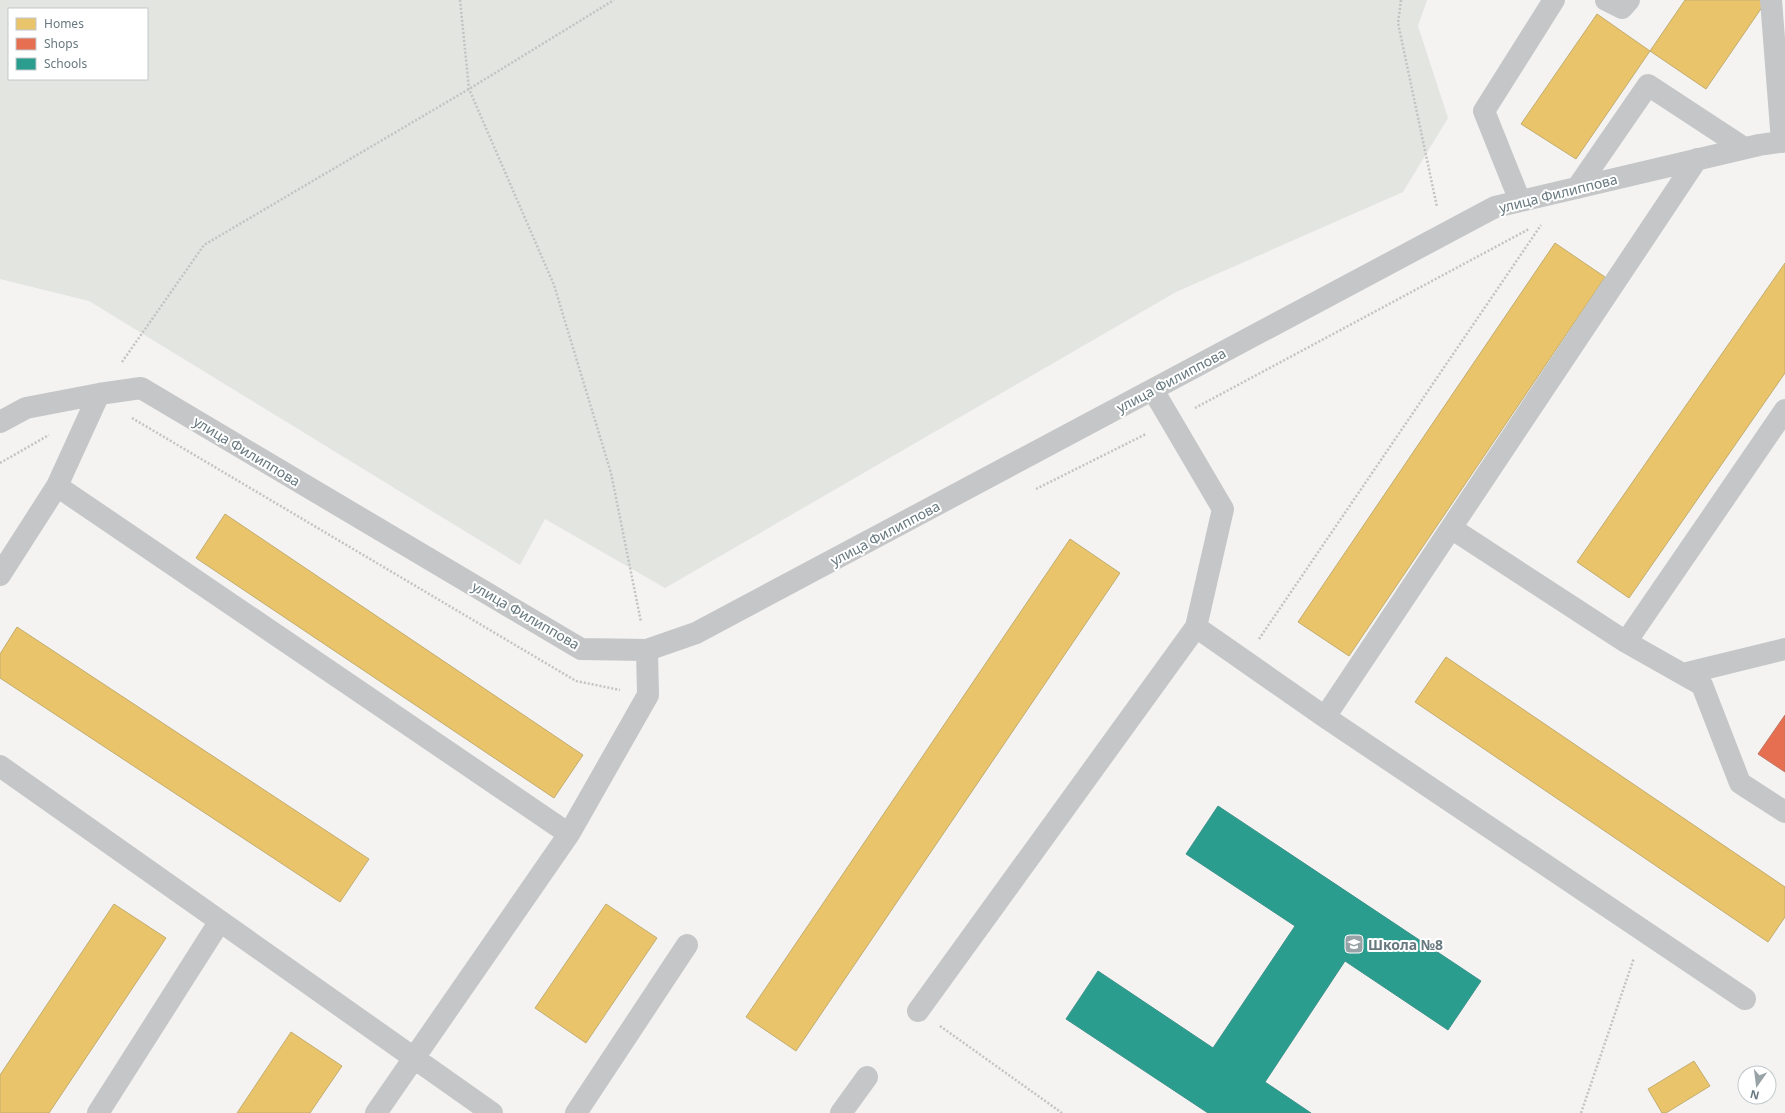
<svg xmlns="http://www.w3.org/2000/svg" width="1785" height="1113" viewBox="0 0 1785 1113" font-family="'Noto Sans',sans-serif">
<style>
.green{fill:#e3e5e0;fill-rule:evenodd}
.homes{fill:#e9c46a;stroke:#c2ad70}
.shops{fill:#e76f51;stroke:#c1725f}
.schools{fill:#2a9d8f;stroke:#3c928a}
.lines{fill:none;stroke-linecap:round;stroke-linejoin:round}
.path{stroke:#c3c3c4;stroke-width:2.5;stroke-dasharray:2 2;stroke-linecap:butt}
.minor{stroke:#c4c6c7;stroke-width:22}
.labels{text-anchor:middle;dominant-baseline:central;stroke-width:4;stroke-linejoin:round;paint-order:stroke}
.street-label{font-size:14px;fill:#67787f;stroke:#fff}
.poi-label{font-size:14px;font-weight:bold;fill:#67787f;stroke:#fff;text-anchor:start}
</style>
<rect width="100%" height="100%" fill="#f4f3f2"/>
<path class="green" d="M 0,0 L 1427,0 L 1418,26 L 1448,118 L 1403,192 L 1176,292 L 665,588 L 545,519 L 520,565 L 89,301 L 0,279 ZM 9,9 L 147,9 L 147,79 L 9,79 Z"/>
<path class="homes" d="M 1685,0 L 1767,0 L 1706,89 L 1650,51 Z
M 1597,14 L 1650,51 L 1576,159 L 1521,124 Z
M 1555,243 L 1605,277 L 1349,656 L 1298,622 Z
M 1785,263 L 1785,373 L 1629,598 L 1577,562 Z
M 225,514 L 583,755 L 554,798 L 196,558 Z
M 1070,539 L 1120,573 L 796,1051 L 746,1017 Z
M 17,627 L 369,859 L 340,902 L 0,678 L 0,654 Z
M 1446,657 L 1785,887 L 1785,917 L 1768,942 L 1415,702 Z
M 114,904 L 166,938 L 49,1113 L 0,1113 L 0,1075 Z
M 606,904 L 657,938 L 586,1043 L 535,1008 Z
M 291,1032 L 342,1066 L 310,1113 L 237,1113 Z
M 1694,1061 L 1710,1086 L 1666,1113 L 1662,1113 L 1648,1089 Z"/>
<path class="shops" d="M 1785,715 L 1785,772 L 1758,754 Z"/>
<path class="schools" d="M 1218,806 L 1481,981 L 1448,1030 L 1345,961 L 1265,1082 L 1311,1113 L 1208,1113 L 1066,1019 L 1098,971 L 1213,1048 L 1295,926 L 1186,854 Z"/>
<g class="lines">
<path class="path" d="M 460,0 L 469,89 L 554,285 L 611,473 L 641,622
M 1401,0 L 1398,23 L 1437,207
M 122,362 L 204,245 L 469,89 L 614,0
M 1195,408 L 1529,229
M 132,418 L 576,681 L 620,690
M 0,463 L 49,435
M 1036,489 L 1146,434
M 1259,639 L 1541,225
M 940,1026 L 1062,1113
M 1581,1113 L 1634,958"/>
<path class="minor" d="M 1606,0 L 1622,8 L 1629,0
M 1771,0 L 1782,142
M 1577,188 L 1648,85 L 1744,148
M 1520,201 L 1484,111 L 1554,0
M 1153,390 L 1223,509 L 1196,627 L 1325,717 L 1745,999
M 0,422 L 26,408 L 99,394 L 141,388 L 581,649 L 647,650 L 696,633 L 1495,207 L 1759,145 L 1785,141
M 57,486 L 569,834
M 1451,528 L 1626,642 L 1785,410
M 0,575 L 57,486 L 99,394
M 1626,642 L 1702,685 L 1740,783 L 1785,812
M 1683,674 L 1785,649
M 1325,717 L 1697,159
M 0,766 L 492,1113
M 918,1011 L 1196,627
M 98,1113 L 220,921
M 376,1113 L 569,834 L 648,695 L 647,650
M 576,1113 L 687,945
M 841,1113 L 867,1077"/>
</g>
<defs>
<symbol id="school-square" viewBox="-11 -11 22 22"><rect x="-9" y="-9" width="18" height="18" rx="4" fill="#98a3a7" stroke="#fff"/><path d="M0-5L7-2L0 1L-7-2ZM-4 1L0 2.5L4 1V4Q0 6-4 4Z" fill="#fff"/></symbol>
</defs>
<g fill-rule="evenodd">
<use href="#school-square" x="1343" y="933" width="22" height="22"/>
</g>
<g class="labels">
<g class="street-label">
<text transform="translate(1558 193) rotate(-14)">улица Филиппова</text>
<text transform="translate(1171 380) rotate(-28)">улица Филиппова</text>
<text transform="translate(247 451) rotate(31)">улица Филиппова</text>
<text transform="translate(885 533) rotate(-28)">улица Филиппова</text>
<text transform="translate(526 615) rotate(30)">улица Филиппова</text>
</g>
<g class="poi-label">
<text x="1368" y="944">Школа №8</text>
</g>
</g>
<rect x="8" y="8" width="140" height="72" fill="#ffffff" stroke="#c2c9cc"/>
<rect x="16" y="18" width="20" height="12" fill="#e9c46a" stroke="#c2c9cc"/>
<text x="44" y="28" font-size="12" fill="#67787f">Homes</text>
<rect x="16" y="38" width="20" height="12" fill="#e76f51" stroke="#c2c9cc"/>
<text x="44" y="48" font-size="12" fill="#67787f">Shops</text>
<rect x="16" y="58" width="20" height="12" fill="#2a9d8f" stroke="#c2c9cc"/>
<text x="44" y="68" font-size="12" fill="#67787f">Schools</text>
<g transform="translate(1757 1085) rotate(194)"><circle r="19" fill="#ffffff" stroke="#c2c9cc"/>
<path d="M0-3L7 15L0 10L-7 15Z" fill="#98a3a7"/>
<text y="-6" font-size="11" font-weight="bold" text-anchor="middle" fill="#67787f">N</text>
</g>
</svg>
